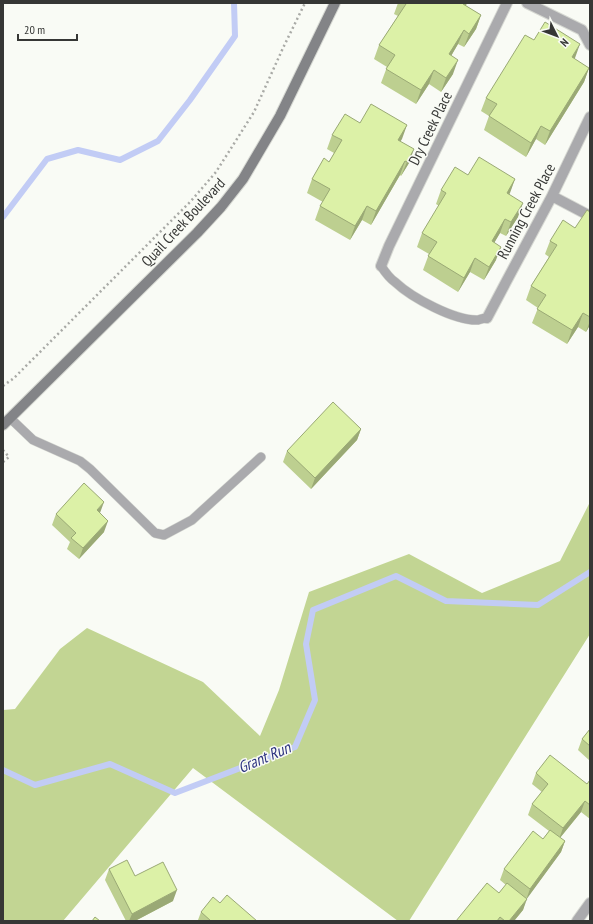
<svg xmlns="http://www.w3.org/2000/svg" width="593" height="924" viewBox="0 0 593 924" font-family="'PT Sans Narrow',sans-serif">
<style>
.green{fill:#c2d593}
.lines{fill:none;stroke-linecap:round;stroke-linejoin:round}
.stream{stroke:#c2ccf5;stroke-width:6}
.lane-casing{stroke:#d6d8d2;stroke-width:10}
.street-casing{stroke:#d6d8d2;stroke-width:12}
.secondary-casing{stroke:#d6d8d2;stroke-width:12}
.path{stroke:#a9aaa6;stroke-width:2.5;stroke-dasharray:2 3;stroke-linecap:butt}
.lane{stroke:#aaaaad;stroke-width:9}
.street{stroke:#aaaaad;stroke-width:10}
.secondary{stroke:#838487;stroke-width:10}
.wall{fill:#bdcf90}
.shaded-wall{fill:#9aa975}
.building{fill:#dcf1a7;stroke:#9aa975}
.labels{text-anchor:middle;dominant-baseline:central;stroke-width:3;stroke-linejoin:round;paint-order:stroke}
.street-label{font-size:15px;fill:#363735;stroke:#f9fbf5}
.water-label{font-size:16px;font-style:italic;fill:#2c3380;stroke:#f9fbf5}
</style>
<rect width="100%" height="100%" fill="#f9fbf5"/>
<path class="green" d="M 590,502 L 590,634 L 409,921 L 398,921 L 193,768 L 63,921 L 3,921 L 3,710 L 15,709 L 60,649 L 87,628 L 203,682 L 260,736 L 279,690 L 309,592 L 409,554 L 482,593 L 560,561 Z"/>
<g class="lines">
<path class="stream" d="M 3,217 L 47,159 L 78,150 L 120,160 L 158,141 L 190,100 L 235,36 L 234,3
M 3,770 L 35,785 L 110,764 L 175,793 L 295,747 L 315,700 L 306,644 L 313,610 L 396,576 L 446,601 L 538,605 L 590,572"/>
<defs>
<path id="lane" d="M 381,266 C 385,272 389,278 395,282 C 412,298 455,321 478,320 C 481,319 484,318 487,318
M 10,418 L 33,440 L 80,461 L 90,469 L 155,533 L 164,535 L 192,520 L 261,457"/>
<path id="street" d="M 527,3 L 582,30 L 590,45
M 552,196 L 590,216
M 381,266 L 389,246 L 507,3
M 487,318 L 506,282 L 552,196 L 590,117
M 577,921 L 590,903"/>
<path id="secondary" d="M 3,425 L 197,233 L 221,207 L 243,179 L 280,116 L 335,3"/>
</defs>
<use href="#lane" class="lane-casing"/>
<use href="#street" class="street-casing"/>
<use href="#secondary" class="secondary-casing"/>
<path class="path" d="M 3,386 L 14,378 L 191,201 L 216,172 L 254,112 L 283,48 L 305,3
M 3,450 L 9,457 L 3,462"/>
<use href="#lane" class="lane"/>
<use href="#street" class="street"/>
<use href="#secondary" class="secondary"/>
</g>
<path class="wall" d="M 398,3 L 467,3 L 466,6 L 481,15 L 476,29 L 464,47 L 458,44 L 451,56 L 453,74 L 441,92 L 429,84 L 416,104 L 381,83 L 387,67 L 374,59 L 379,45 L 398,16 L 394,14 Z
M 534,40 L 575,58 L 574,59 L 589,68 L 584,82 L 545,145 L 536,139 L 526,157 L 484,130 L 489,116 L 481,111 L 486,98 Z
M 360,123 L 407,125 L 400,141 L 409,163 L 401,176 L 400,175 L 371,225 L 362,220 L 350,240 L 315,220 L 320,206 L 323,202 L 307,193 L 312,179 L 329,162 L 334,153 L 327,149 L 332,135 Z
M 468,175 L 515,179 L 509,194 L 518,217 L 506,236 L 500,233 L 494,243 L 496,260 L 484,280 L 470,272 L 458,292 L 423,270 L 429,254 L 417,247 L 422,233 L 439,206 L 436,204 L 441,190 Z
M 590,212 L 590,325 L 586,332 L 578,327 L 567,344 L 532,323 L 538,308 L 526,300 L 531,286 L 549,257 L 545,254 L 550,241 L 575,228 Z
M 361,429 L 357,440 L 311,489 L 283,462 L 287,451 Z
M 100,513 L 104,532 L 79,559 L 67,549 L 70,542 L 52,525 L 56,514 Z
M 590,729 L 590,761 L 578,750 L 582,739 Z
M 536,773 L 587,784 L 590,780 L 590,819 L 581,812 L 560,838 L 565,841 L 561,852 L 526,899 L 523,910 L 514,921 L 456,921 L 499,893 L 506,885 L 500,880 L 504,869 L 543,839 L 549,831 L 528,815 L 532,804 L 542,792 L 532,784 Z
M 109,869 L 135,876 L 173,901 L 135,921 L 126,921 L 105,880 Z
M 220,903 L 257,921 L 199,921 L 198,920 L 201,912 Z"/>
<path class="shaded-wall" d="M 464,3 L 467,3 L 458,18 Z
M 481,15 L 476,29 L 464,47 L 469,34 Z
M 464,30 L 458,44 L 444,68 L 449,54 Z
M 580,44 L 575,58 L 567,71 L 572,57 Z
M 458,60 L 453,74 L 441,92 L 446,78 Z
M 589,68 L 584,82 L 545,145 L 550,131 Z
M 434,70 L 429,84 L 416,104 L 421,90 Z
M 407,125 L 402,139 L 393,154 L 398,140 Z
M 541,126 L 536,139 L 526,157 L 531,143 Z
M 414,149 L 409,163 L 401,176 L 407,162 Z
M 405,161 L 400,175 L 371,225 L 376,211 Z
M 515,179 L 510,193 L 502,207 L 507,193 Z
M 523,203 L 518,217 L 506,236 L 511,222 Z
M 367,206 L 362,220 L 350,240 L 355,226 Z
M 505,219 L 500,233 L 487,255 L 492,241 Z
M 501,247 L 496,260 L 484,280 L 489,267 Z
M 475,258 L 470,272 L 458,292 L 464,278 Z
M 583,313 L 578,327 L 567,344 L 572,330 Z
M 590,321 L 590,325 L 586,332 Z
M 361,429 L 357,440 L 311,489 L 315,478 Z
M 104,502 L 100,513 L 93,521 L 97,510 Z
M 108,521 L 104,532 L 79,559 L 83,548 Z
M 585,801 L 581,812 L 559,839 L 563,828 Z
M 565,841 L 561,852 L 526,900 L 530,889 Z
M 177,890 L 173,901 L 135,921 L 129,921 L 132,914 Z
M 527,899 L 523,910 L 514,921 L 509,921 Z"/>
<path class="building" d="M 404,3 L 464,3 L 463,4 L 481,15 L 469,34 L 464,30 L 449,54 L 458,60 L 446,78 L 434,70 L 421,90 L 386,69 L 395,55 L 379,45 L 406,4 Z
M 545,22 L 580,44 L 572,57 L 589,68 L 550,131 L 541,126 L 531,143 L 489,116 L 497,104 L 486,98 L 525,35 L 534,40 Z
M 371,104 L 407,125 L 398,140 L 414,149 L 407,162 L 405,161 L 376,211 L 367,206 L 355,226 L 320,206 L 330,189 L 312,179 L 324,158 L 329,162 L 342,140 L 332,135 L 345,114 L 360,123 Z
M 479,157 L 515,179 L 507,193 L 523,203 L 511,222 L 505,219 L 492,241 L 501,247 L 489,267 L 475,258 L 464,278 L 428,256 L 437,242 L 422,233 L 446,193 L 441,190 L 455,167 L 468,175 Z
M 587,210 L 590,212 L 590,317 L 583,313 L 572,330 L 537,309 L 546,295 L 531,286 L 557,245 L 550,241 L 563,220 L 575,228 Z
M 333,402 L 361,429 L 315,478 L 287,451 Z
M 84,483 L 104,502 L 97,510 L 108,521 L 83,548 L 71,538 L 76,533 L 56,514 Z
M 590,729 L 590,746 L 582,739 Z
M 550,755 L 587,784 L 590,780 L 590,805 L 585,801 L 563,828 L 532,804 L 548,784 L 536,773 Z
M 550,830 L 565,841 L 530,889 L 504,869 L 533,831 L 543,839 Z
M 127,860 L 135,876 L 163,862 L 177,890 L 132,914 L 109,869 Z
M 487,883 L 499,893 L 507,883 L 527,899 L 509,921 L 505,921 L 500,917 L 497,921 L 456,921 Z
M 227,895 L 257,921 L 211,921 L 201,912 L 213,897 L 220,903 Z
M 95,917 L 100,921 L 92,921 Z"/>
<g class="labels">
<g class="street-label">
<text transform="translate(430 128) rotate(-64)">Dry Creek Place</text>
<text transform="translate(526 211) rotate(-62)">Running Creek Place</text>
<text transform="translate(183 222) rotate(-47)">Quail Creek Boulevard</text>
</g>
<g class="water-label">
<text transform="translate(264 757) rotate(-23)">Grant Run</text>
</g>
</g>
<rect width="593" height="924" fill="none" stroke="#363735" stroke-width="8"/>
<g transform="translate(557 36) rotate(132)" stroke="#f9fbf5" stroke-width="3" paint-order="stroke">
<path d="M0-3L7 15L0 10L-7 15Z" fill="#363735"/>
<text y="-6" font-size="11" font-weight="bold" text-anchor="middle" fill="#363735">N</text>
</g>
<path d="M18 34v6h59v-6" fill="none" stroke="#363735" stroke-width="2"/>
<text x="24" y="34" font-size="12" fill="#363735" stroke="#f9fbf5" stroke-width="3" paint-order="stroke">20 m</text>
</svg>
